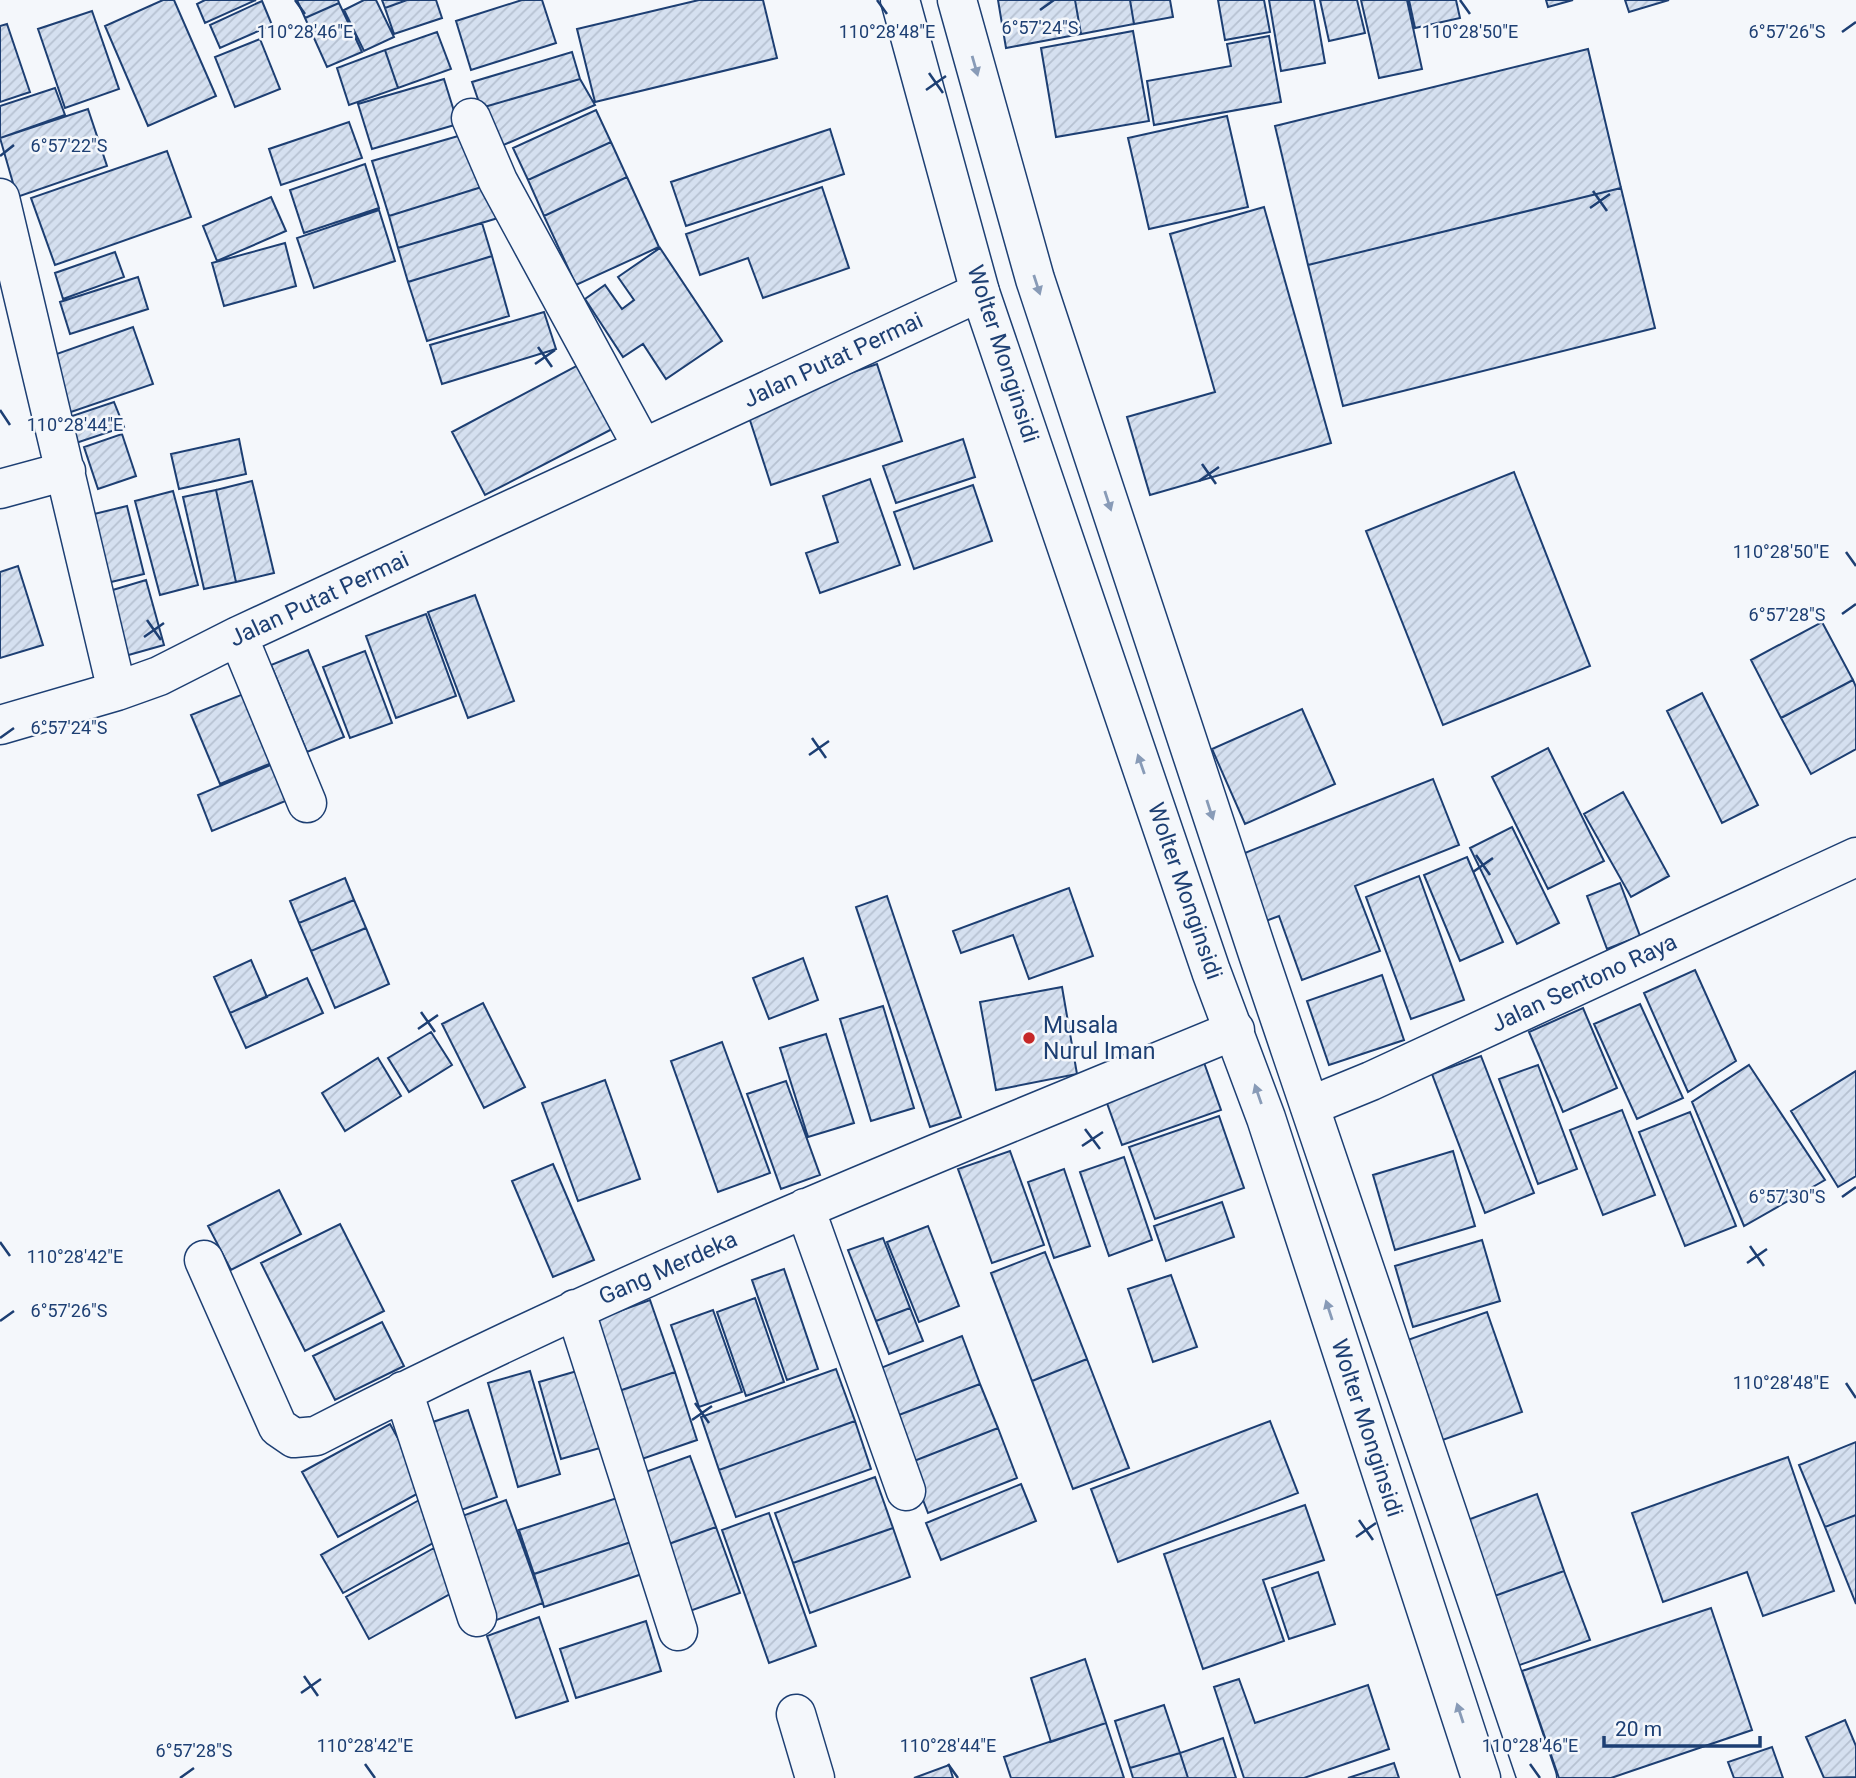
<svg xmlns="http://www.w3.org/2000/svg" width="1856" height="1778" viewBox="0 0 1856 1778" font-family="Roboto,sans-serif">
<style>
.building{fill:url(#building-hatch);stroke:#1d3f73;stroke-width:2}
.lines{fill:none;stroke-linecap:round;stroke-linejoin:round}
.street-casing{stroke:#1d3f73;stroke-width:41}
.secondary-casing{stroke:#1d3f73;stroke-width:41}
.primary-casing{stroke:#1d3f73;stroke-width:41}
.street{stroke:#f4f7fb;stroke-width:38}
.secondary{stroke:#f4f7fb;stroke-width:38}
.primary{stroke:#f4f7fb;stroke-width:38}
.oneway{fill:#889bb7}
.ticks{fill:none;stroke:#1d3f73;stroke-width:2.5}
.poi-dot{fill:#c62828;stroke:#f4f7fb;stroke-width:2.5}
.labels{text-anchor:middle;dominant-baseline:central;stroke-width:5;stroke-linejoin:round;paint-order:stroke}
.street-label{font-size:23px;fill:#1d3f73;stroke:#f4f7fb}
.poi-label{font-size:23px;fill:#1d3f73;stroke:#f4f7fb;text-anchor:start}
.ticks-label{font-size:18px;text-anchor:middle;fill:#1d3f73;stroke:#f4f7fb;stroke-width:5;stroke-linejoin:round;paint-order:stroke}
</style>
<defs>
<pattern id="building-hatch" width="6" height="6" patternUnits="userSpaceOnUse" patternTransform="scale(1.75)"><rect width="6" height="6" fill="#d5e0f0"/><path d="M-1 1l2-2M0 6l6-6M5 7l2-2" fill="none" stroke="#b6c1d1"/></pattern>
</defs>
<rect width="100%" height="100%" fill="#f4f7fb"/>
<path class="building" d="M 163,0 L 174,0 L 216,96 L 148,126 L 105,26 Z
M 205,0 L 256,0 L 205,23 L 197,4 Z
M 297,0 L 338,0 L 339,3 L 305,18 Z
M 364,0 L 376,0 L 394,37 L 364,51 L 344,10 Z
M 382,0 L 407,0 L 385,8 Z
M 407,0 L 436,0 L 442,18 L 394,34 L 385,8 Z
M 522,0 L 542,0 L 556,43 L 471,70 L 456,21 Z
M 699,0 L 763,0 L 777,58 L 595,102 L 577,29 Z
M 998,0 L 1075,0 L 1081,34 L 1006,48 Z
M 1075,0 L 1130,0 L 1134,24 L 1081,34 Z
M 1130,0 L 1170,0 L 1173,17 L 1134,24 Z
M 1218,0 L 1264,0 L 1270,32 L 1225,40 Z
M 1269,0 L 1314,0 L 1325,63 L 1281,71 Z
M 1320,0 L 1357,0 L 1365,33 L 1329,41 Z
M 1361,0 L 1407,0 L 1422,69 L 1379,78 Z
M 1409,0 L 1456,0 L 1460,18 L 1415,28 Z
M 1546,0 L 1573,0 L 1548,7 Z
M 1625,0 L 1669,0 L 1629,12 Z
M 262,1 L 272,25 L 220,48 L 210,25 Z
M 339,3 L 362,52 L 327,67 L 305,18 Z
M 92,11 L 119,89 L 65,108 L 38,29 Z
M 7,24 L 30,92 L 0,102 L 0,26 Z
M 1133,31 L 1149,121 L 1056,137 L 1041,48 Z
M 437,32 L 451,69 L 398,88 L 385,50 Z
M 1269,36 L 1281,102 L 1154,125 L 1147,81 L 1231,66 L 1227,44 Z
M 260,39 L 280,89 L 235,107 L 215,57 Z
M 1588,49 L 1621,188 L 1308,265 L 1275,126 Z
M 385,50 L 398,88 L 349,105 L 337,68 Z
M 572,52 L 580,79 L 481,108 L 472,82 Z
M 444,79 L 458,124 L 372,149 L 358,104 Z
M 580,79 L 595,105 L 499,147 L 481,108 Z
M 55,88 L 65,115 L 0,138 L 0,106 Z
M 88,109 L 107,166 L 17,197 L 0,138 Z
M 596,110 L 611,142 L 528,180 L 513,148 Z
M 1227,116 L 1248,207 L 1149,229 L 1128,138 Z
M 349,122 L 362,158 L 281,185 L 269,149 Z
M 830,129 L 844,174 L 686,226 L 671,182 Z
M 472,132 L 488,185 L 389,216 L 372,161 Z
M 611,142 L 627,177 L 544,216 L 528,180 Z
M 167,151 L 191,217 L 55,265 L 31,198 Z
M 365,164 L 379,208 L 304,233 L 290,190 Z
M 627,177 L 659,247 L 576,285 L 544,216 Z
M 488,185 L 498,218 L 398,248 L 389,216 Z
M 822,187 L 849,268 L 763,298 L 748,258 L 700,275 L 686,234 Z
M 1621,188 L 1655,328 L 1343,406 L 1308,265 Z
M 271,197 L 286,231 L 217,261 L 203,226 Z
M 1264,207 L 1331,443 L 1150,495 L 1127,417 L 1215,392 L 1170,234 Z
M 379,210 L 395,261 L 314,288 L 297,238 Z
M 482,223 L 492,256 L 408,282 L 398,248 Z
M 285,243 L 296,286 L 224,306 L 212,263 Z
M 660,248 L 722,341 L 666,379 L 643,344 L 623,357 L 585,299 L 605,285 L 622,309 L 634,300 L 618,277 Z
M 115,252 L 124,277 L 63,299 L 55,273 Z
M 492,256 L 509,316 L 427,341 L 408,282 Z
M 138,277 L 148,309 L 70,334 L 60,302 Z
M 544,312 L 556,349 L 442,384 L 430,345 Z
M 133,327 L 153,384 L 68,413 L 48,357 Z
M 582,363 L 616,427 L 485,495 L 452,432 Z
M 877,364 L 902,441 L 771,485 L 746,408 Z
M 114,402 L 124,427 L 76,443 L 66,418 Z
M 122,434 L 136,476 L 98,489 L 84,447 Z
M 239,439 L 246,474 L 179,489 L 171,454 Z
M 963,439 L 975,477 L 896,503 L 883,466 Z
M 1514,472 L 1590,666 L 1443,725 L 1366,531 Z
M 870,479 L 900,565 L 820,593 L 806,553 L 838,542 L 823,496 Z
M 252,481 L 274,573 L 236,582 L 216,490 Z
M 973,485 L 992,541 L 914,569 L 894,512 Z
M 216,490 L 236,582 L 204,589 L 183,497 Z
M 173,491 L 198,585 L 160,595 L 135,501 Z
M 127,506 L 144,574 L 107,583 L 90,515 Z
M 18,566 L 43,645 L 0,658 L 0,572 Z
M 146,580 L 164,645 L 125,656 L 106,592 Z
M 475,595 L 514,701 L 468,718 L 428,612 Z
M 426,614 L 456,696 L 396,718 L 366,636 Z
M 1822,622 L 1853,680 L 1781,718 L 1751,660 Z
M 308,650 L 344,737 L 307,752 L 271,665 Z
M 365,651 L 392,723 L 350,738 L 323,667 Z
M 1853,680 L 1856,687 L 1856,749 L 1811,774 L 1781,718 Z
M 256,689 L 284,758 L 220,784 L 191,715 Z
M 1702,693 L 1758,805 L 1722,823 L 1667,711 Z
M 1302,709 L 1335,784 L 1245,824 L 1212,749 Z
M 1548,748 L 1604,861 L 1548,889 L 1492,777 Z
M 285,759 L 300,795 L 212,831 L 198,795 Z
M 1433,779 L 1459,845 L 1355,886 L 1380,951 L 1302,980 L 1279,916 L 1258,924 L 1232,858 Z
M 1623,792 L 1669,876 L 1631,897 L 1584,814 Z
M 1512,827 L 1559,923 L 1517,944 L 1470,848 Z
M 1467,857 L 1503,942 L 1460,961 L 1424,875 Z
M 1419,876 L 1464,1000 L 1411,1019 L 1366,897 Z
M 345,878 L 354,900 L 299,923 L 290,901 Z
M 1620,883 L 1640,936 L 1607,949 L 1587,896 Z
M 1069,888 L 1093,956 L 1029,979 L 1013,935 L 961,953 L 953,931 Z
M 887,896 L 961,1117 L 930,1127 L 856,907 Z
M 354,900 L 366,928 L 311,951 L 299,923 Z
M 366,928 L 389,984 L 335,1008 L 311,951 Z
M 803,958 L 818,1000 L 769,1019 L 753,978 Z
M 251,960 L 267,997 L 230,1013 L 214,977 Z
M 1695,970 L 1736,1061 L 1688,1092 L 1644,993 Z
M 1382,975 L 1404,1040 L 1329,1065 L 1307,1001 Z
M 307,978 L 323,1013 L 246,1048 L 230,1013 Z
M 1062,987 L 1077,1074 L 996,1090 L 980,1002 Z
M 483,1003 L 525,1087 L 484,1108 L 442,1024 Z
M 1640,1004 L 1683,1098 L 1637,1119 L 1594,1024 Z
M 883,1006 L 914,1108 L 871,1121 L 840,1019 Z
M 1583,1008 L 1617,1088 L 1563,1112 L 1529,1032 Z
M 431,1032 L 452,1065 L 409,1092 L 388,1058 Z
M 826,1034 L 854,1123 L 808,1137 L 780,1048 Z
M 722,1042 L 770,1173 L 718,1192 L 671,1061 Z
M 1481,1056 L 1534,1193 L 1485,1213 L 1432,1074 Z
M 1202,1057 L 1221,1110 L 1122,1145 L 1103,1092 Z
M 378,1058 L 401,1096 L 345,1131 L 322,1093 Z
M 1538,1065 L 1577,1169 L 1538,1184 L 1499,1079 Z
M 1749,1065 L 1825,1180 L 1744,1226 L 1692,1102 Z
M 1856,1071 L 1856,1176 L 1838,1187 L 1791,1111 Z
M 605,1080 L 640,1179 L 578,1201 L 542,1103 Z
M 786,1081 L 820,1175 L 781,1189 L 747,1094 Z
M 1622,1110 L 1655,1195 L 1603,1215 L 1570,1130 Z
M 1690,1112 L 1736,1226 L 1685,1246 L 1639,1132 Z
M 1219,1116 L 1244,1188 L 1155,1219 L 1129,1147 Z
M 1010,1151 L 1044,1245 L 992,1263 L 958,1169 Z
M 1453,1151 L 1475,1226 L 1395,1250 L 1373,1175 Z
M 1124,1157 L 1152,1240 L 1109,1256 L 1080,1172 Z
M 553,1164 L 594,1260 L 553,1277 L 512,1181 Z
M 1064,1169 L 1090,1246 L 1054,1258 L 1028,1182 Z
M 279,1190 L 301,1234 L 231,1270 L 208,1226 Z
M 1222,1202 L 1234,1237 L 1166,1261 L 1154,1226 Z
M 340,1224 L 384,1311 L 305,1351 L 261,1263 Z
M 928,1226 L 959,1306 L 919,1322 L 887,1242 Z
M 883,1238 L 910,1308 L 876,1321 L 848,1250 Z
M 1482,1240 L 1500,1301 L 1413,1327 L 1395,1266 Z
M 1045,1252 L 1087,1359 L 1032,1381 L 991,1273 Z
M 784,1269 L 818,1369 L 787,1380 L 752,1280 Z
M 1171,1275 L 1197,1347 L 1153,1362 L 1128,1289 Z
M 755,1298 L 784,1382 L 746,1396 L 717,1312 Z
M 650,1300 L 675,1372 L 613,1393 L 589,1322 Z
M 910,1308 L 923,1341 L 889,1354 L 876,1321 Z
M 713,1310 L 742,1392 L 699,1407 L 671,1325 Z
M 1487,1312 L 1522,1412 L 1434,1443 L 1399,1343 Z
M 382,1322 L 404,1366 L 335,1400 L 313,1356 Z
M 962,1336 L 980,1384 L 891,1418 L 873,1371 Z
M 1087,1359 L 1129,1468 L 1073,1489 L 1032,1381 Z
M 584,1369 L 607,1446 L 561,1459 L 539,1382 Z
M 836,1369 L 855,1421 L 719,1470 L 701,1417 Z
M 530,1371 L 560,1474 L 518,1487 L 488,1383 Z
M 675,1372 L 697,1440 L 636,1461 L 613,1393 Z
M 980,1384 L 998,1428 L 909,1463 L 891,1418 Z
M 468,1410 L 497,1497 L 456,1512 L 427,1424 Z
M 855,1421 L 871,1469 L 736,1517 L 719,1470 Z
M 1270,1421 L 1298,1493 L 1118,1562 L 1091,1489 Z
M 390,1424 L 426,1489 L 338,1537 L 302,1472 Z
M 998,1428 L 1017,1478 L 928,1513 L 909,1463 Z
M 1856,1442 L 1856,1515 L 1825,1527 L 1799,1465 Z
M 690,1456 L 716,1527 L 663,1546 L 637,1475 Z
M 1788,1457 L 1834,1591 L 1763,1616 L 1747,1572 L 1663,1602 L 1632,1513 Z
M 875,1477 L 893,1528 L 793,1563 L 775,1513 Z
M 1021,1484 L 1036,1521 L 941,1560 L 926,1523 Z
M 1537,1494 L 1564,1571 L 1489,1598 L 1462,1522 Z
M 617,1498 L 631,1542 L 534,1574 L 519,1530 Z
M 421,1499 L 442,1538 L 343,1593 L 321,1555 Z
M 506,1500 L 543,1603 L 491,1622 L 454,1519 Z
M 1305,1505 L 1324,1560 L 1263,1580 L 1284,1641 L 1203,1669 L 1164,1554 Z
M 769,1513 L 816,1646 L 769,1663 L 722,1530 Z
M 1856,1515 L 1856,1604 L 1825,1527 Z
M 716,1527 L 740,1593 L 687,1612 L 663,1546 Z
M 893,1528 L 910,1577 L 810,1613 L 793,1563 Z
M 631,1542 L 642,1574 L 544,1607 L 534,1574 Z
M 434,1548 L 457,1590 L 369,1639 L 346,1597 Z
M 1564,1571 L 1590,1640 L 1514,1667 L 1489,1598 Z
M 1318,1572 L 1335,1624 L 1289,1639 L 1272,1588 Z
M 1711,1608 L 1752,1730 L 1611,1778 L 1559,1778 L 1522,1671 Z
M 539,1617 L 568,1701 L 516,1718 L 487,1636 Z
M 646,1621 L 661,1671 L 576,1698 L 560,1649 Z
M 1085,1659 L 1106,1723 L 1051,1742 L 1031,1678 Z
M 1239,1679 L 1255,1723 L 1368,1685 L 1389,1749 L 1304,1778 L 1244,1778 L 1214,1687 Z
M 1164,1705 L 1180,1753 L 1130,1768 L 1115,1721 Z
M 1845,1720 L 1856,1746 L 1856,1777 L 1824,1778 L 1806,1737 Z
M 1106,1723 L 1124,1778 L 1011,1778 L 1004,1757 Z
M 1223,1738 L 1236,1778 L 1188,1778 L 1180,1753 Z
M 1772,1747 L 1783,1778 L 1734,1778 L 1728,1762 Z
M 1180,1753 L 1188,1778 L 1133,1778 L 1130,1768 Z
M 1394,1763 L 1399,1778 L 1348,1778 Z
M 949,1765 L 953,1778 L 914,1778 Z"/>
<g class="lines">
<defs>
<path id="street" d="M 471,118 L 498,181 L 643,448
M 0,198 L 117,691 L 159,676 L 238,636 L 980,292
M 0,489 L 66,471
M 238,636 L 307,803
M 0,725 L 117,691
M 1310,1106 L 1371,1081 L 1856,857
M 805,1208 L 906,1491
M 204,1260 L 278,1427 L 294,1438 L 316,1436 C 614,1282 925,1158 1235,1030
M 575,1309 L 678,1631
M 403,1391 L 477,1617
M 796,1714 L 815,1778"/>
<path id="secondary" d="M 957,0 L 1035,279 L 1258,954 L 1537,1778"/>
<path id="primary" d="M 900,0 L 980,292 L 1211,971 L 1266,1118 L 1481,1778"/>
</defs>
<use href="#street" class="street-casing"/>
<use href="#secondary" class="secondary-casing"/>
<use href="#primary" class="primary-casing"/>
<use href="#street" class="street"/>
<use href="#secondary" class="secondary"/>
<use href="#primary" class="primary"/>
</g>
<defs><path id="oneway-solid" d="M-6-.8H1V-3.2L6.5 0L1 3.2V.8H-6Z" transform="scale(1.75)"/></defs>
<g class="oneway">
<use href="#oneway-solid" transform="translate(975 66) rotate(74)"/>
<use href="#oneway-solid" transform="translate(1037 285) rotate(72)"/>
<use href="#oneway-solid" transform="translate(1108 501) rotate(72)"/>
<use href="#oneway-solid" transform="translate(1141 764) rotate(-109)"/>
<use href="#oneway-solid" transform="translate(1210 810) rotate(72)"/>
<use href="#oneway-solid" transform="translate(1258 1094) rotate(-109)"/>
<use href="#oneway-solid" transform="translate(1329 1310) rotate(-108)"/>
<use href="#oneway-solid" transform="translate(1460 1713) rotate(-108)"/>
</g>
<path class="ticks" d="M 295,0 L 305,14M 877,0 L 887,14M 1460,0 L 1470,14M 1040,10 L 1054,0M 1842,32 L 1856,22M 929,73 L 943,93M 926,90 L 946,76M 0,156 L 14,145M 1593,191 L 1607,211M 1590,208 L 1610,194M 538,347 L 552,367M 535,364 L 555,350M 0,410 L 10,425M 1202,464 L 1216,484M 1199,481 L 1219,467M 1846,552 L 1856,566M 1842,614 L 1856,604M 147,620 L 161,640M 144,637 L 164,623M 0,738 L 14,728M 812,738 L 826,758M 809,755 L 829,741M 1476,855 L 1490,875M 1473,872 L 1493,858M 421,1012 L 435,1032M 418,1029 L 438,1015M 1085,1129 L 1100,1149M 1082,1146 L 1103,1132M 1842,1197 L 1856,1187M 0,1242 L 10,1256M 1750,1246 L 1764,1266M 1747,1263 L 1767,1249M 0,1321 L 14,1311M 1846,1383 L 1856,1398M 695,1403 L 709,1423M 692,1420 L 712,1406M 1359,1520 L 1373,1540M 1356,1537 L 1376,1523M 304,1676 L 318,1696M 301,1693 L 321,1679M 365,1764 L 375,1778M 948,1764 L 958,1778M 1530,1764 L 1540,1778M 180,1778 L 194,1768"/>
<circle class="poi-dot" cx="1029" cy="1038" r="7"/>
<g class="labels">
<g class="street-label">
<text transform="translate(1003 354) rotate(72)">Wolter Monginsidi</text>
<text transform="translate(833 360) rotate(-25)">Jalan Putat Permai</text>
<text transform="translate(319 599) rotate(-25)">Jalan Putat Permai</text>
<text transform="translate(1185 891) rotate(71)">Wolter Monginsidi</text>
<text transform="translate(1584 983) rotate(-25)">Jalan Sentono Raya</text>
<text transform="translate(668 1268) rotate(-24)">Gang Merdeka</text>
<text transform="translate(1367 1428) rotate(72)">Wolter Monginsidi</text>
</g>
<g class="poi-label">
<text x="1043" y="1025">Musala<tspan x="1043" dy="26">Nurul Iman</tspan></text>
</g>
</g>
<g class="ticks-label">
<text x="1040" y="34">6°57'24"S</text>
<text x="1787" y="38">6°57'26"S</text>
<text x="305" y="38">110°28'46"E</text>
<text x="887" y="38">110°28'48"E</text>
<text x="1470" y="38">110°28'50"E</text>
<text x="69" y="152">6°57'22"S</text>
<text x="75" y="431">110°28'44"E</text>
<text x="1781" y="558">110°28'50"E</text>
<text x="1787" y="621">6°57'28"S</text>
<text x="69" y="734">6°57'24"S</text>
<text x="1787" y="1203">6°57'30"S</text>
<text x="75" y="1263">110°28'42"E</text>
<text x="69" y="1317">6°57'26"S</text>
<text x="1781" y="1389">110°28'48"E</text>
<text x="365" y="1752">110°28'42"E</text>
<text x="948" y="1752">110°28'44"E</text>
<text x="1530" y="1752">110°28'46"E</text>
<text x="194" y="1757">6°57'28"S</text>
</g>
<path d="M1604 1736v10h156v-10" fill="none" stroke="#1d3f73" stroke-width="3.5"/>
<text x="1615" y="1736" font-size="21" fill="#1d3f73" stroke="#f4f7fb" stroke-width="5" paint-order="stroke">20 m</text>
</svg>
